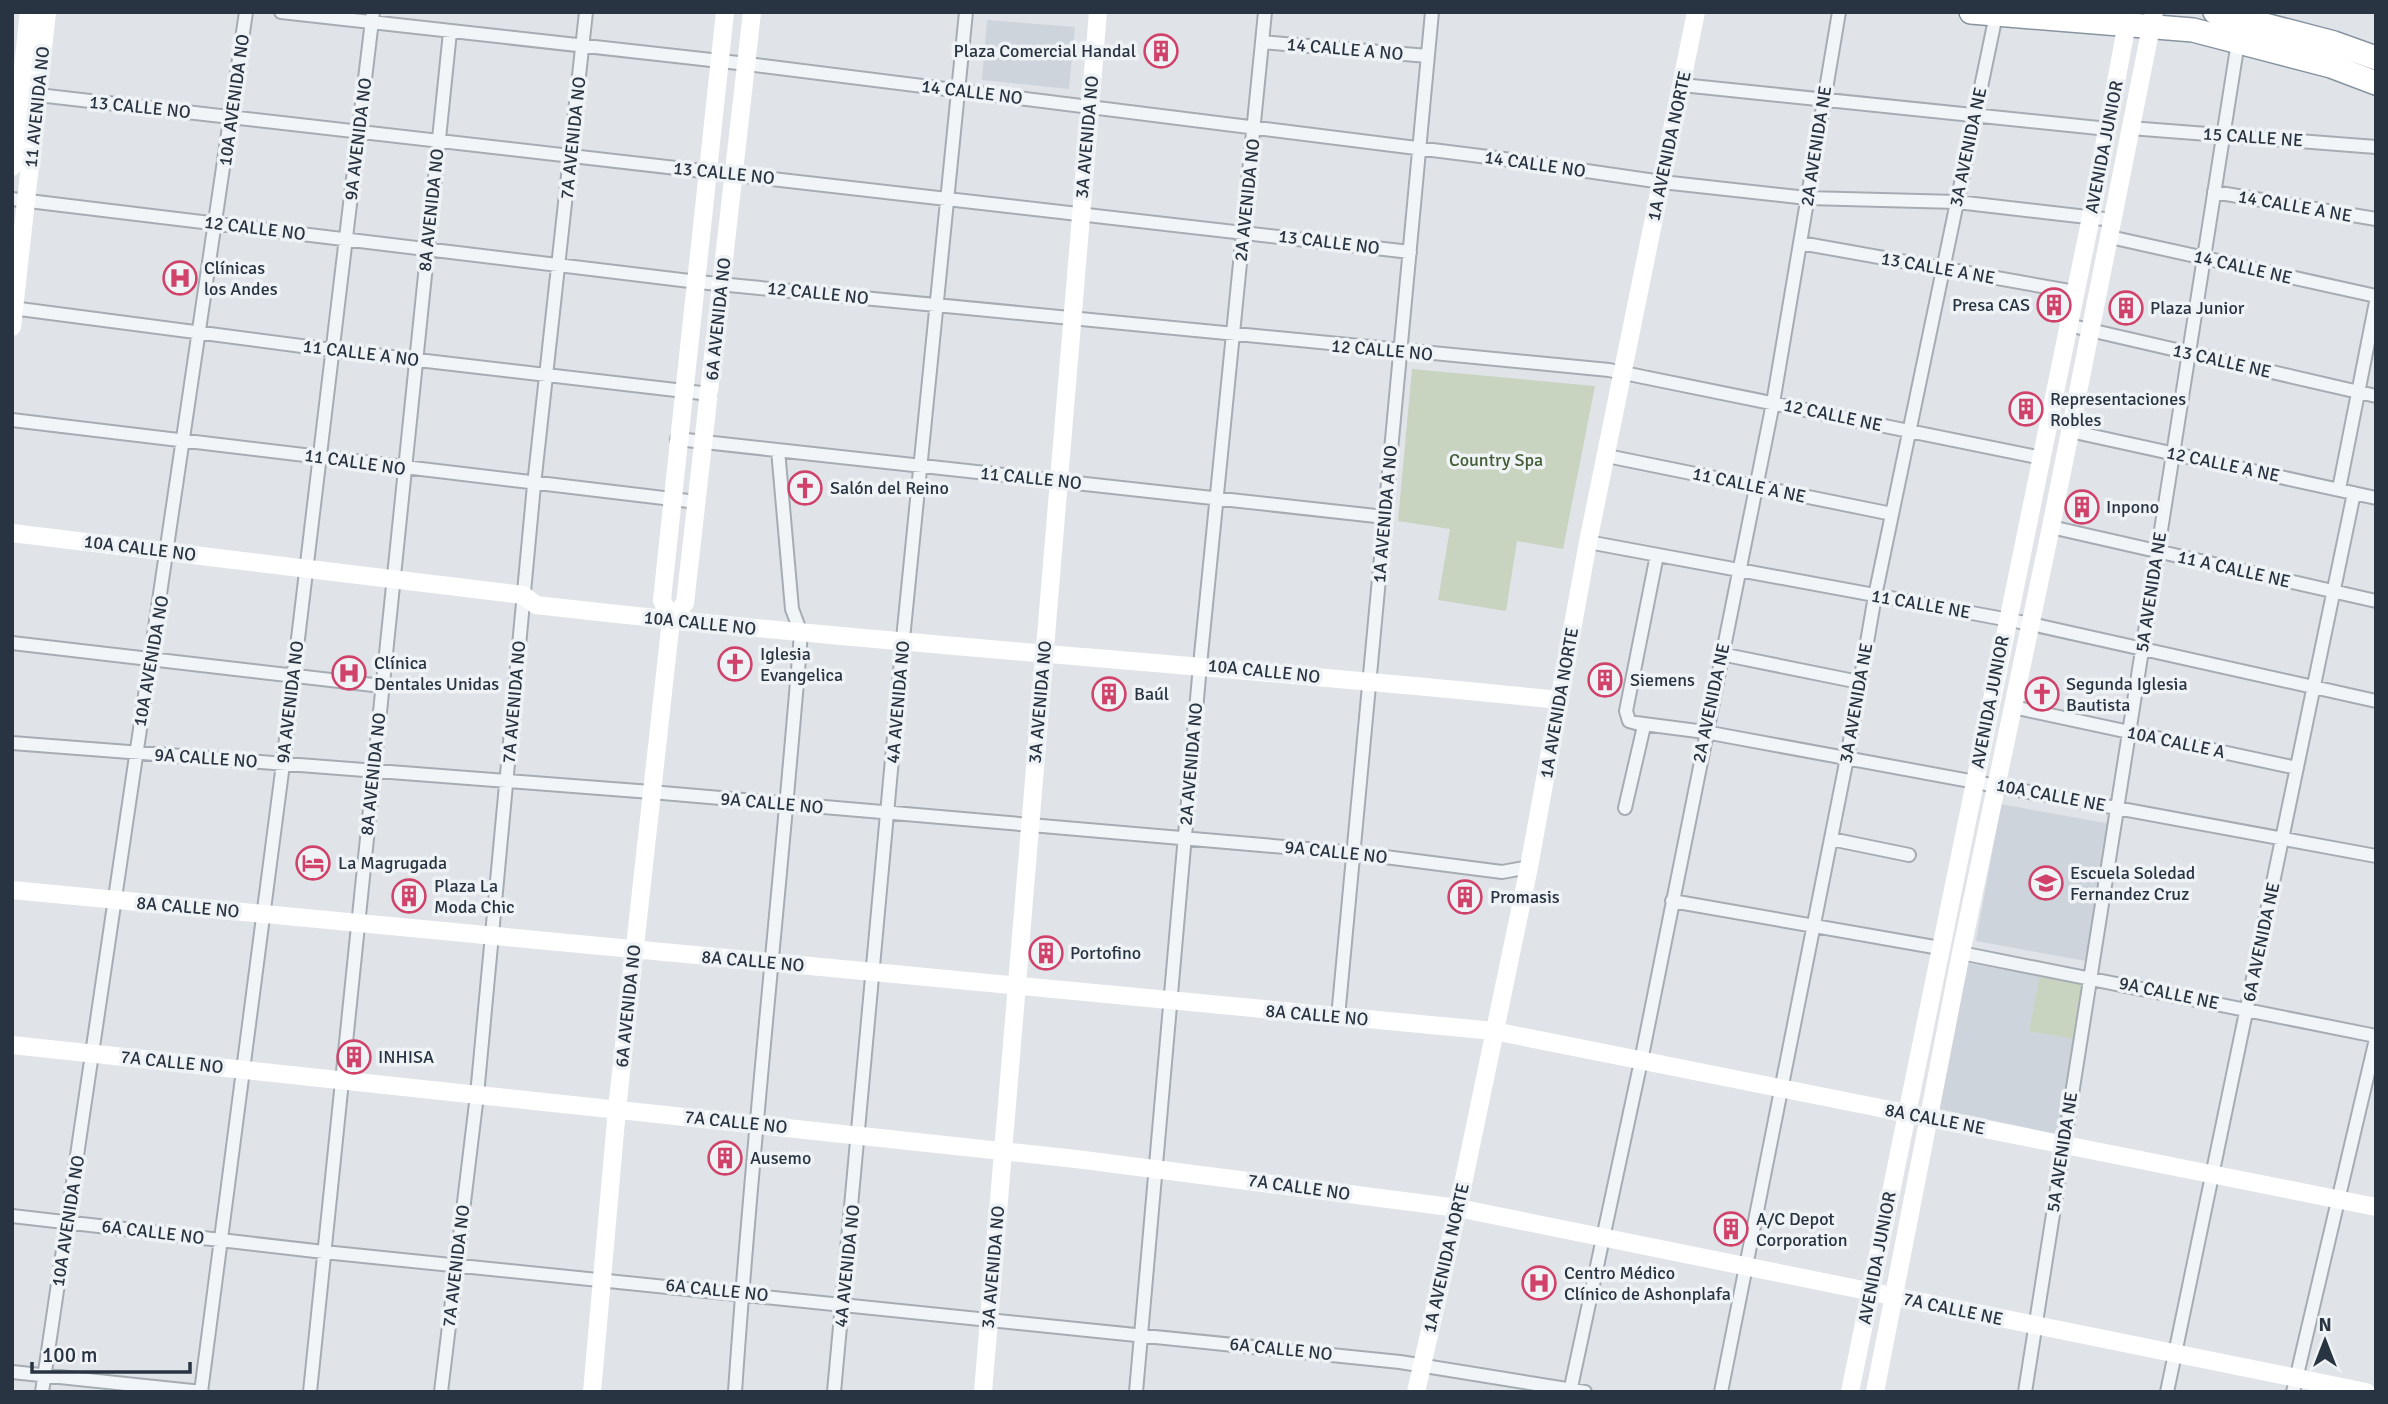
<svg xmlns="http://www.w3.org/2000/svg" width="2388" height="1404" viewBox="0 0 2388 1404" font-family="Signika,sans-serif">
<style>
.built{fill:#ced4db}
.green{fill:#c8d3c0}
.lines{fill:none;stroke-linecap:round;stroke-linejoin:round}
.street-casing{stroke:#a5acb3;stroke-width:16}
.highway-casing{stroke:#8794a0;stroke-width:26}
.street{stroke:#f2f5f7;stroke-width:12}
.secondary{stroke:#fff;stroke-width:18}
.highway{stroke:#fff;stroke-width:23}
.labels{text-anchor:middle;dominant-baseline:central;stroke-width:7;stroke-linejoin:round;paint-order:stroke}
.street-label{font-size:18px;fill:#283441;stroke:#eff3f6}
.poi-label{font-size:18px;fill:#283441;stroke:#eff3f6;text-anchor:start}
.park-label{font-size:18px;fill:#425d35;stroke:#eff3f6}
</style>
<rect width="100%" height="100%" fill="#e0e4e9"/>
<path class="built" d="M 987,20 L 1075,27 L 1069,89 L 982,80 Z
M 2001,804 L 2116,825 L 2091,962 L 1976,941 Z
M 1967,963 L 2093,986 L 2065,1136 L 1935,1108 Z"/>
<path class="green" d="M 1412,369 L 1595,386 L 1563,549 L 1517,541 L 1506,611 L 1438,600 L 1450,529 L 1398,521 Z
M 2040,975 L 2084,984 L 2073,1039 L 2029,1031 Z"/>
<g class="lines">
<defs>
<path id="street" d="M 281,12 L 747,64 L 1504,159 L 1662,182 L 1807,198 L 1957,202 L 2113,220
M 1262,42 L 1428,56
M 1682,85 L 2108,129
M 38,95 L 1410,252
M 2130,128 L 2376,147
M 2214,192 L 2376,219
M 12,199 L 698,282 L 1609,370 L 2042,458
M 2110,237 L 2376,296
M 1800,243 L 2075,292
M 12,308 L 332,350 L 710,394
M 2068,325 L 2376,396
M 12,420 L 697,502
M 2070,431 L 2376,498
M 677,439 L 1385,517
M 1607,456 L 1892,514
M 2339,489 L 2376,302
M 2051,527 L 2376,601
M 1588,542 L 2031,624 L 2376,701
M 1657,555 L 1626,711 L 1629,721 L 1636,723 L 1705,732 L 2376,856
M 12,643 L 382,686
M 1721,654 L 1859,682
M 2013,707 L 2297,768
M 12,743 L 651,792 L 1354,853 L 1502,872 L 1529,867
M 1625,808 L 1644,726
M 1831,839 L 1909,855
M 1672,901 L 1940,948
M 1961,953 L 2376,1036
M 1338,1017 L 1432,12
M 12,1216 L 324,1252 L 1400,1362 L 1585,1392
M 12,1372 L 202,1392
M 42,1392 L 246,12
M 201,1392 L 283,764 L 373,12
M 310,1392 L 450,32
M 441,1392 L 477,1095 L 534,485 L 586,12
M 735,1392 C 752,1138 781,886 801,633 L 792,609 L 778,450
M 834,1392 L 903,639 L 966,12
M 1136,1392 L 1200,665 L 1265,12
M 1570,1392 L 1641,1061 L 1773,403 L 1839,12
M 1721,1392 L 1847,758 L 1875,596 L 1996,15
M 2025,1392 L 2238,42
M 2167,1392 L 2354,493
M 2293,1392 L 2376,1039"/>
<path id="highway" d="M 1971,12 L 2193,30 L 2331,66 L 2376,83
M 2215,12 L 2334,43 L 2376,58"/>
</defs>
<use href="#street" class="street-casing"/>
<use href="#highway" class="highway-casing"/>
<use href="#street" class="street"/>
<path class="secondary" d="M 12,167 L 29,12
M 12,327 L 47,12
M 12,533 L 523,595 L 536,605 C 876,644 1219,665 1559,700
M 671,620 L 685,603 L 752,12
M 12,890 L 1494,1031 L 2376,1207
M 12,1045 L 1076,1159 L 1458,1208 L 2366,1392
M 592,1392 L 617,1109 L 671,620 L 662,600 L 725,12
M 983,1392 L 1098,12
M 1416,1392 L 1458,1208 L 1529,867 L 1588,542 L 1696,12
M 1850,1392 L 2091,217 L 2129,12
M 1875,1392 L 1961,953 L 2051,527 L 2154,12"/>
<use href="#highway" class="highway"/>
</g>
<defs>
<symbol id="building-ring" viewBox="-11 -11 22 22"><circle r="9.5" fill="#eff3f6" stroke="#d0426a" stroke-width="1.5"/><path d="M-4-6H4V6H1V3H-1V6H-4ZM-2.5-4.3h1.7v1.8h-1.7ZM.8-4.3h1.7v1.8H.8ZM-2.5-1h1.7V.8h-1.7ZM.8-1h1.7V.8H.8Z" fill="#d0426a"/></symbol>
<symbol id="hospital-ring" viewBox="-11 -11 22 22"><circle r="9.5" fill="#eff3f6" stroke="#d0426a" stroke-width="1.5"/><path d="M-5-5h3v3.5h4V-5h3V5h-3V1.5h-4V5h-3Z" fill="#d0426a"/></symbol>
<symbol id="church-ring" viewBox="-11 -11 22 22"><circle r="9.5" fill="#eff3f6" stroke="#d0426a" stroke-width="1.5"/><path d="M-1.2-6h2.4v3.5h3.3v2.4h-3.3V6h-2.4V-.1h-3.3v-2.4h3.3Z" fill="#d0426a"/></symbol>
<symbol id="hotel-ring" viewBox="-11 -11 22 22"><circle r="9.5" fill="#eff3f6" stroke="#d0426a" stroke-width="1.5"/><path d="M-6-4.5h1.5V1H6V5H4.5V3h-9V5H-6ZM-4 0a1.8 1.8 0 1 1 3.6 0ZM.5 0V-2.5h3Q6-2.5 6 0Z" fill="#d0426a"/></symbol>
<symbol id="school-ring" viewBox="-11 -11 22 22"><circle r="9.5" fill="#eff3f6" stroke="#d0426a" stroke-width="1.5"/><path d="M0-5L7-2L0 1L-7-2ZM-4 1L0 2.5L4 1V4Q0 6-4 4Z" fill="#d0426a"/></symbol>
</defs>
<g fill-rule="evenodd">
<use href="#building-ring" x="1142" y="32" width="38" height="38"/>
<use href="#hospital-ring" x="161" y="259" width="38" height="38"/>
<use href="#building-ring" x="2035" y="286" width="38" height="38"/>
<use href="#building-ring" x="2107" y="289" width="38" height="38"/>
<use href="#building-ring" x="2007" y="390" width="38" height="38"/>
<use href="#church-ring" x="786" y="469" width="38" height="38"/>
<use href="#building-ring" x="2063" y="488" width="38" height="38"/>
<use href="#church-ring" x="716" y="645" width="38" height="38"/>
<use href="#hospital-ring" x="330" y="654" width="38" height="38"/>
<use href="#building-ring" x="1586" y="661" width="38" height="38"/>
<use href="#building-ring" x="1090" y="675" width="38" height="38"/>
<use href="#church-ring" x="2023" y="675" width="38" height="38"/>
<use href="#hotel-ring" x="294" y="844" width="38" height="38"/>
<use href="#school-ring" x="2027" y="864" width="38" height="38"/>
<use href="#building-ring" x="390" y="877" width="38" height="38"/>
<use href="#building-ring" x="1446" y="878" width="38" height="38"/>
<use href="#building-ring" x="1027" y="934" width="38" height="38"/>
<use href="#building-ring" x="335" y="1038" width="38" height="38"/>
<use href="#building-ring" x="706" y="1139" width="38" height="38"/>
<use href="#building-ring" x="1712" y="1210" width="38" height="38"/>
<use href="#hospital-ring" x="1520" y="1264" width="38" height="38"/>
</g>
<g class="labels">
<g class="street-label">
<text transform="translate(1345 49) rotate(5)">14 CALLE A NO</text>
<text transform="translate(972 92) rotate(7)">14 CALLE NO</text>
<text transform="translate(234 100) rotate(-82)">10A AVENIDA NO</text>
<text transform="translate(37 107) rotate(-84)">11 AVENIDA NO</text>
<text transform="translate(140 107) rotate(6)">13 CALLE NO</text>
<text transform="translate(1087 137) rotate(-85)">3A AVENIDA NO</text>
<text transform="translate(2253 137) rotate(4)">15 CALLE NE</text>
<text transform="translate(573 138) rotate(-84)">7A AVENIDA NO</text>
<text transform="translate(358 139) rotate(-83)">9A AVENIDA NO</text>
<text transform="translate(1669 146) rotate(-78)">1A AVENIDA NORTE</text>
<text transform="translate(1816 146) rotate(-81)">2A AVENIDA NE</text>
<text transform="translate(1968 147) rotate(-78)">3A AVENIDA NE</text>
<text transform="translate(2104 147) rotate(-79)">AVENIDA JUNIOR</text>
<text transform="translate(1535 164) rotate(8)">14 CALLE NO</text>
<text transform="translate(724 173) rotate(6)">13 CALLE NO</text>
<text transform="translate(1247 200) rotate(-84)">2A AVENIDA NO</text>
<text transform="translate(2295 206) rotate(10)">14 CALLE A NE</text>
<text transform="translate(431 210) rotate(-84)">8A AVENIDA NO</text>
<text transform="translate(255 228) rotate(7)">12 CALLE NO</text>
<text transform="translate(1329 242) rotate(7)">13 CALLE NO</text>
<text transform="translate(2243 267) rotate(13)">14 CALLE NE</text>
<text transform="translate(1938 268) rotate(10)">13 CALLE A NE</text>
<text transform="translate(818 293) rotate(6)">12 CALLE NO</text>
<text transform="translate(718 319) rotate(-84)">6A AVENIDA NO</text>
<text transform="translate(1382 350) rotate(5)">12 CALLE NO</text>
<text transform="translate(361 353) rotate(7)">11 CALLE A NO</text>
<text transform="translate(2222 361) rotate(13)">13 CALLE NE</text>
<text transform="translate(1833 415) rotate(12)">12 CALLE NE</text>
<text transform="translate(355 462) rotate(8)">11 CALLE NO</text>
<text transform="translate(2223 464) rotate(12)">12 CALLE A NE</text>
<text transform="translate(1031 478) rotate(6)">11 CALLE NO</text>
<text transform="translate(1749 485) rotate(12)">11 CALLE A NE</text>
<text transform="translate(1385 514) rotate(-85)">1A AVENIDA A NO</text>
<text transform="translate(140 548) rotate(7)">10A CALLE NO</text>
<text transform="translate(2234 569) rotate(13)">11 A CALLE NE</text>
<text transform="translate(2151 592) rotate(-81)">5A AVENIDA NE</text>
<text transform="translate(1921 604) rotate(10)">11 CALLE NE</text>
<text transform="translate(700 623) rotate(6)">10A CALLE NO</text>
<text transform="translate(151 661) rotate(-80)">10A AVENIDA NO</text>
<text transform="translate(1264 671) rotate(6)">10A CALLE NO</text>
<text transform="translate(290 702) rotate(-83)">9A AVENIDA NO</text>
<text transform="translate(514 702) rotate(-85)">7A AVENIDA NO</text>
<text transform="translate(898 702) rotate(-85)">4A AVENIDA NO</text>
<text transform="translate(1040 702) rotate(-85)">3A AVENIDA NO</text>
<text transform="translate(1990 702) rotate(-79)">AVENIDA JUNIOR</text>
<text transform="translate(1559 703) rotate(-80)">1A AVENIDA NORTE</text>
<text transform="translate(1711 703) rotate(-78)">2A AVENIDA NE</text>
<text transform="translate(1856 703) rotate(-80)">3A AVENIDA NE</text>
<text transform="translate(2176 742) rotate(12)">10A CALLE A</text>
<text transform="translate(206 758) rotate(4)">9A CALLE NO</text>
<text transform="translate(1191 764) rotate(-85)">2A AVENIDA NO</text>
<text transform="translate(373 774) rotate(-84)">8A AVENIDA NO</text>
<text transform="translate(2051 795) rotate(11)">10A CALLE NE</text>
<text transform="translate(772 803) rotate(5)">9A CALLE NO</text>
<text transform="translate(1336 852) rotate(6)">9A CALLE NO</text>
<text transform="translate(188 907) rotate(5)">8A CALLE NO</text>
<text transform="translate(2261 942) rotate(-78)">6A AVENIDA NE</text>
<text transform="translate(753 961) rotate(5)">8A CALLE NO</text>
<text transform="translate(2169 993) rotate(12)">9A CALLE NE</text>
<text transform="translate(628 1006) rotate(-84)">6A AVENIDA NO</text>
<text transform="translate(1317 1015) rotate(5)">8A CALLE NO</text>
<text transform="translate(172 1062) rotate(6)">7A CALLE NO</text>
<text transform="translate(1935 1119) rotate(11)">8A CALLE NE</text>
<text transform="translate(736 1122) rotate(6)">7A CALLE NO</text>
<text transform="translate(2062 1152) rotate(-81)">5A AVENIDA NE</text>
<text transform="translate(1299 1187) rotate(8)">7A CALLE NO</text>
<text transform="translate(68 1221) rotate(-81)">10A AVENIDA NO</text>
<text transform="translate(153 1232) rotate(7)">6A CALLE NO</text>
<text transform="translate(1446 1258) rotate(-77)">1A AVENIDA NORTE</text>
<text transform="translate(1877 1258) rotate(-79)">AVENIDA JUNIOR</text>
<text transform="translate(456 1266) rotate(-83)">7A AVENIDA NO</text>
<text transform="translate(847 1266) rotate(-84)">4A AVENIDA NO</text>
<text transform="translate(993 1267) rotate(-85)">3A AVENIDA NO</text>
<text transform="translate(717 1290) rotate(6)">6A CALLE NO</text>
<text transform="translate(1953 1309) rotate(12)">7A CALLE NE</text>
<text transform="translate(1281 1349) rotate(6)">6A CALLE NO</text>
</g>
<g class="poi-label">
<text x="1136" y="51" text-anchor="end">Plaza Comercial Handal</text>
<text x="204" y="268">Clínicas<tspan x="204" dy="21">los Andes</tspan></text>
<text x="2030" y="305" text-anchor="end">Presa CAS</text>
<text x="2150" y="308">Plaza Junior</text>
<text x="2050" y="399">Representaciones<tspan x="2050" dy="21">Robles</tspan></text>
<text x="830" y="488">Salón del Reino</text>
<text x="2106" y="507">Inpono</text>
<text x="760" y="654">Iglesia<tspan x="760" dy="21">Evangelica</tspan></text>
<text x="374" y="663">Clínica<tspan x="374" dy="21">Dentales Unidas</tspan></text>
<text x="1630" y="680">Siemens</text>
<text x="2066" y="684">Segunda Iglesia<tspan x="2066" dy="21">Bautista</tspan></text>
<text x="1134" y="694">Baúl</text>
<text x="338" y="863">La Magrugada</text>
<text x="2070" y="873">Escuela Soledad<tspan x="2070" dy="21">Fernandez Cruz</tspan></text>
<text x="434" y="886">Plaza La<tspan x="434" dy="21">Moda Chic</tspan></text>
<text x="1490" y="897">Promasis</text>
<text x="1070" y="953">Portofino</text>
<text x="378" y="1057">INHISA</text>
<text x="750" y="1158">Ausemo</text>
<text x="1756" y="1219">A/C Depot<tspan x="1756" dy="21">Corporation</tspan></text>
<text x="1564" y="1273">Centro Médico<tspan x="1564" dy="21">Clínico de Ashonplafa</tspan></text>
</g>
<g class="park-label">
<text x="1496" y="460">Country Spa</text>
</g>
</g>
<rect width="2388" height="1404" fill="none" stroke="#283441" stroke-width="28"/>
<g transform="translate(2325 1341)" stroke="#eff3f6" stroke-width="5" paint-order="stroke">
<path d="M0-5L12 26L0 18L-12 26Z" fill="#283441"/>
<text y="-10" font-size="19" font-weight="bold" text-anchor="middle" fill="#283441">N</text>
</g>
<path d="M32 1362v10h158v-10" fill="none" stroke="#283441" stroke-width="3.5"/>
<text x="42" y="1362" font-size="21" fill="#283441" stroke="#eff3f6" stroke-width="5" paint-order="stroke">100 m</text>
</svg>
